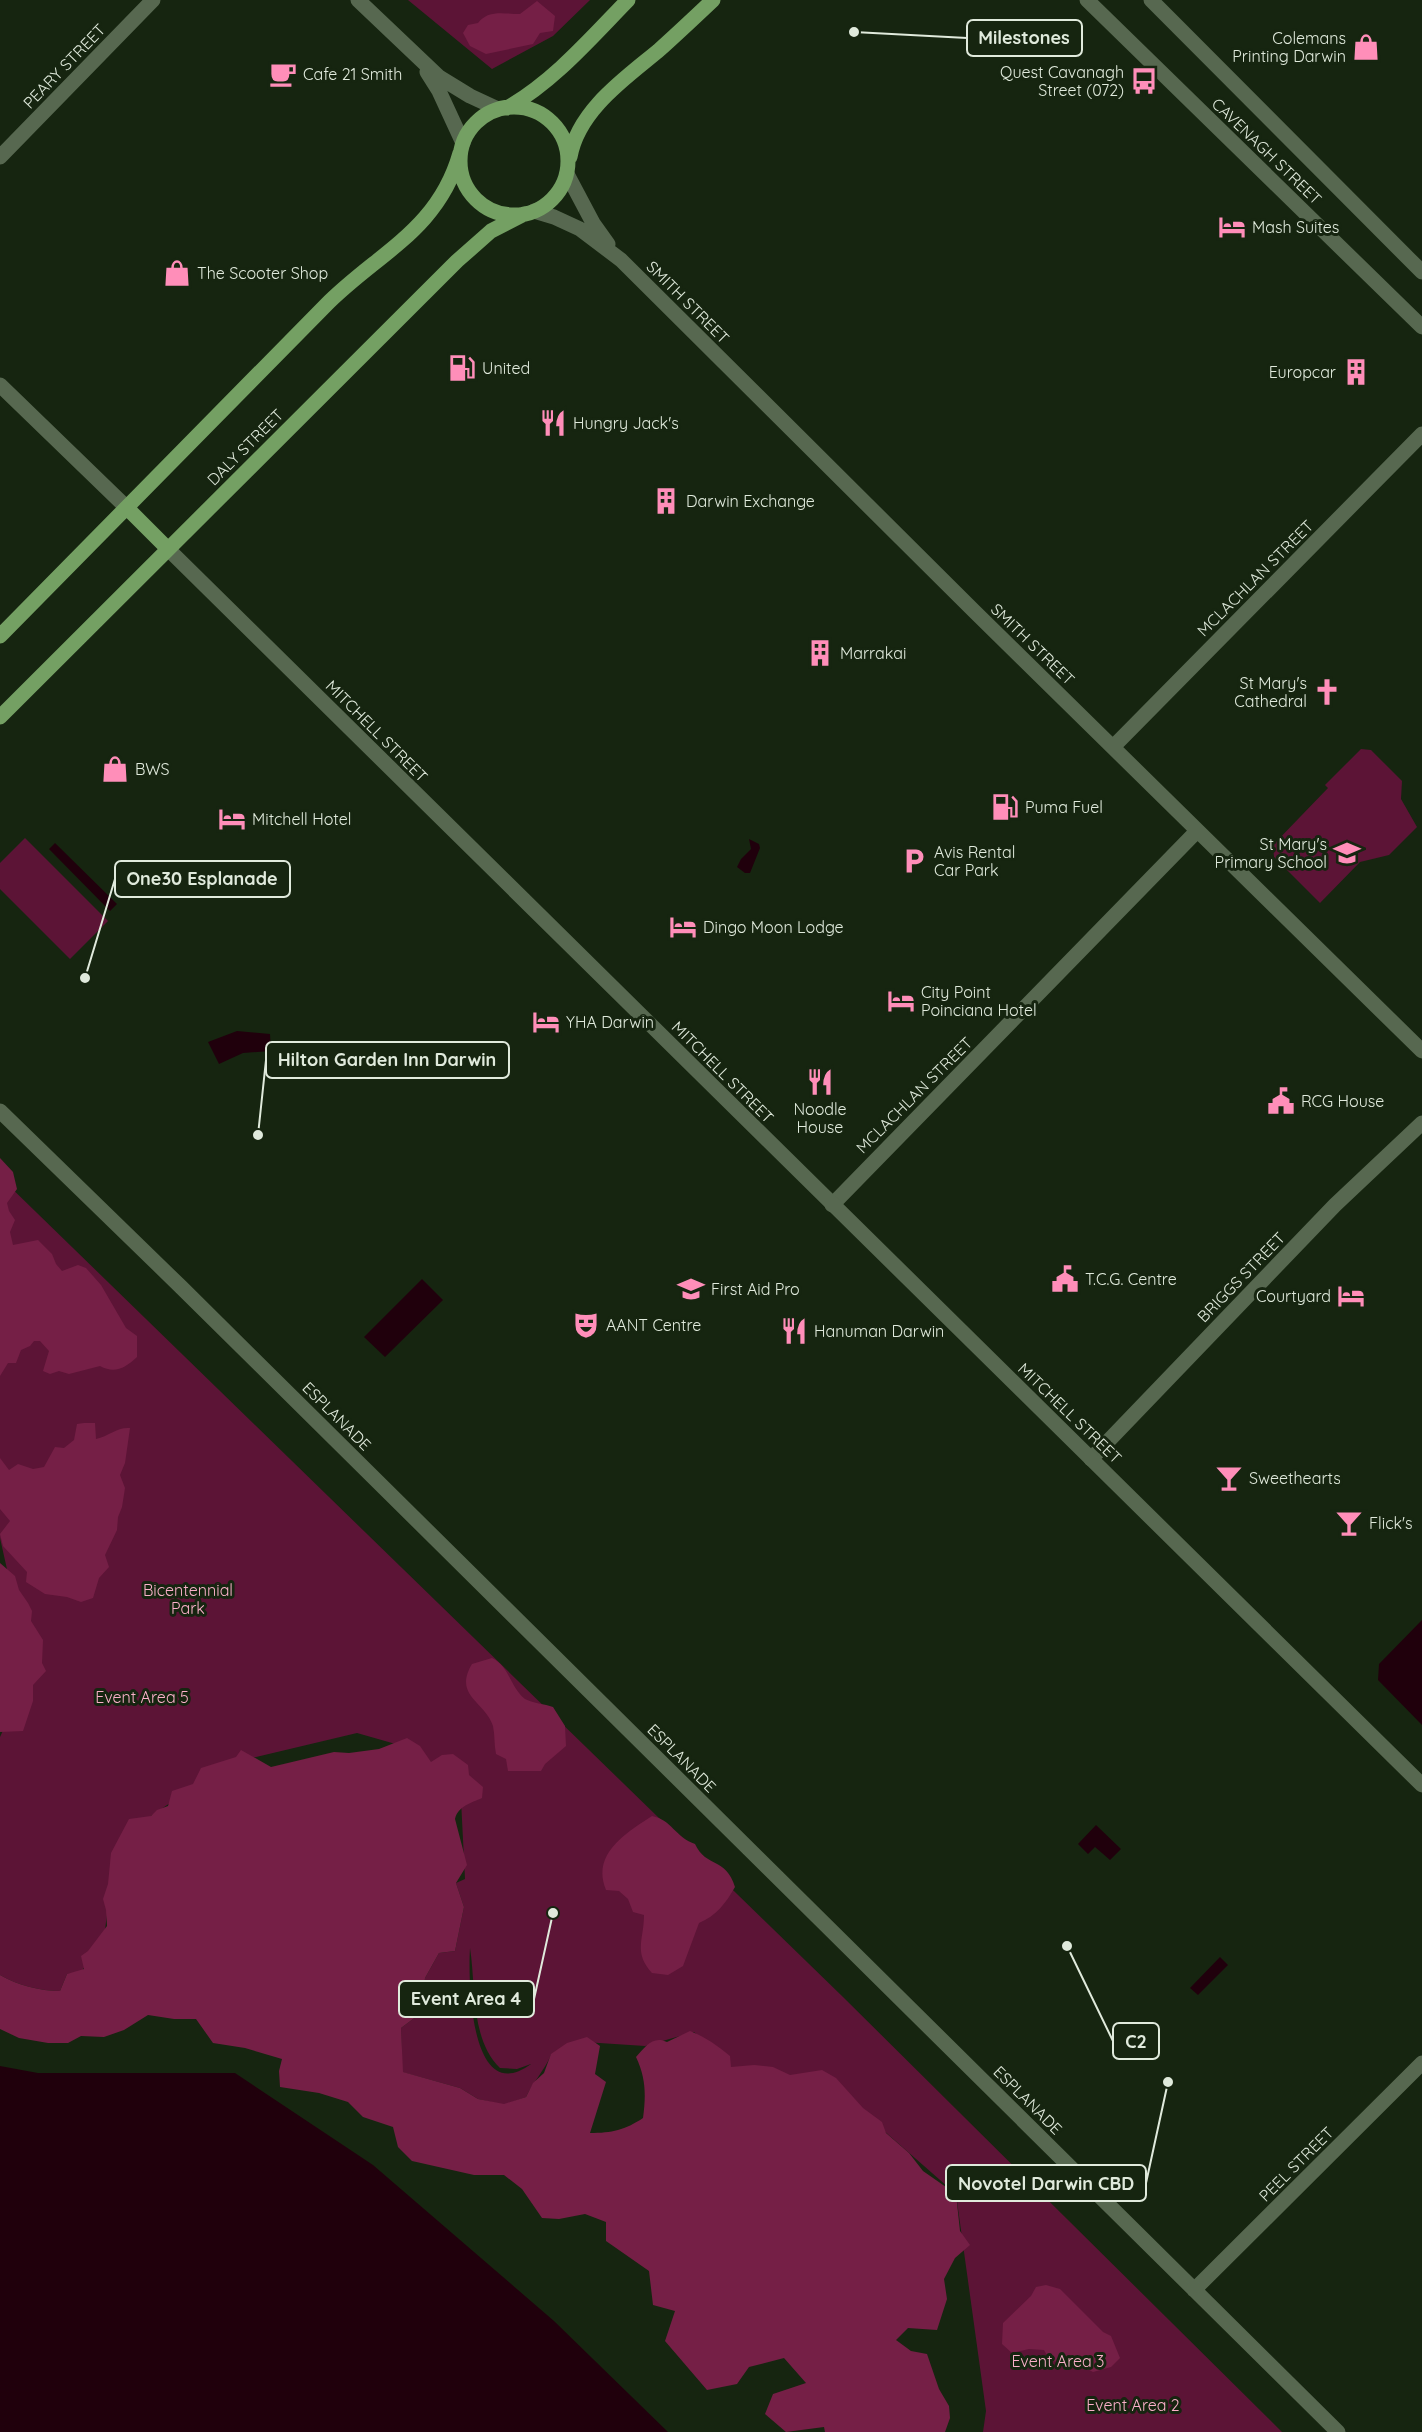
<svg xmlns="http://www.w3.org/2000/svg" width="1422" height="2432" viewBox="0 0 1422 2432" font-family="Quicksand,sans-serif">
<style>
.green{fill:#5c1436;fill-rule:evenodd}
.forest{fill:#751f46}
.water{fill:#20000c}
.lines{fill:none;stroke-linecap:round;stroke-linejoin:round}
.minor{stroke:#576850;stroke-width:15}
.tertiary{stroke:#576850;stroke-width:15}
.primary{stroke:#74a063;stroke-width:15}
.labels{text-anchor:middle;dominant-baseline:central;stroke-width:6;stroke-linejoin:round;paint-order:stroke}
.poi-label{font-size:16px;fill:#e0eadc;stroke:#162510;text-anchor:start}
.street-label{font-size:16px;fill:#e0eadc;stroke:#162510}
.park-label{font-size:16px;fill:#fbb0ca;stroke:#162510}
.leader{fill:none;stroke:#e0eadc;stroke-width:2}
.callout-dot{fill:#e0eadc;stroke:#162510;stroke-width:2}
.callout{fill:#162510;stroke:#e0eadc;stroke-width:2}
.callout-label{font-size:18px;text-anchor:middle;font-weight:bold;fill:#e0eadc}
</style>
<rect width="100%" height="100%" fill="#162510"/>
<path class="green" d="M 408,0 L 590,0 L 553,36 L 492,69 Z
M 1361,749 L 1371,750 L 1402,781 L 1401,799 L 1417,827 L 1389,855 L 1360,862 L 1320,903 L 1274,857 L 1273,845 L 1328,788 L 1325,785 Z
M 25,838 L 108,921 L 70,959 L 0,889 L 0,863 Z
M 0,1177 L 843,1997 L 1282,2432 L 983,2432 L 986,2411 L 956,2194 L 827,2081 L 731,2067 L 694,2032 L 645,2046 L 584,2042 L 551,2055 C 544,2071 533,2082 526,2097 L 504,2105 L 478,2099 L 460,2088 L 402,2072 L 401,2028 L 421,2013 L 425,1978 L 439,1953 L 455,1951 L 464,1907 L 456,1883 L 465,1879 L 460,1780 L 406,1747 L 357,1733 L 227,1764 L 151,1816 L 114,1858 L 105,1930 L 81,1973 L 67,1974 L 60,1991 C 40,1991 17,1985 0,1975 L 0,1737 L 30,1672 L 0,1538 ZM 470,1948 C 476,1986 470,2039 500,2068 L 517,2069 L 531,2064 C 470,2109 468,1981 470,1948 Z"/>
<path class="forest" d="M 537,1 L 555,16 L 553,31 L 540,33 L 533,44 L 486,54 L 470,46 L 463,33 L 468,25 L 478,23 C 488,9 505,14 520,14 Z
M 0,1158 L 13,1172 L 17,1189 L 7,1203 L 9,1211 L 15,1220 L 10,1232 L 13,1245 L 38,1240 L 52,1254 L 56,1264 L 62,1271 L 78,1265 L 86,1268 L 101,1285 L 126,1328 L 137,1336 L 137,1357 C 125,1368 115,1374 100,1366 L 69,1374 L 59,1371 L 50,1374 L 43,1371 L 49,1351 L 40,1341 L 34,1341 L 30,1346 L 21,1350 L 16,1363 L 8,1363 L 0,1376 Z
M 84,1423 L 95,1423 L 96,1439 C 109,1436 117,1427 130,1428 L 125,1463 L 120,1475 L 125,1488 L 122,1507 L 118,1517 L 117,1530 L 105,1555 L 109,1567 L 99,1578 L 93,1598 L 81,1602 L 67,1597 L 45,1594 L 26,1582 L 27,1572 L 3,1546 L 0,1534 L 10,1521 L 0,1509 L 0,1458 L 9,1470 L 18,1464 L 33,1469 L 44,1467 L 55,1447 L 64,1448 L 74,1440 L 77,1424 Z
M 0,1563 L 15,1576 L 19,1590 L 28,1603 L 32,1611 L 31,1621 L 43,1640 L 42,1663 L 46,1671 L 33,1685 L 33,1701 L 23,1731 L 0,1732 Z
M 492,1658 C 510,1667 510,1687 525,1699 C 532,1703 545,1704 553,1707 L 565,1726 L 566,1746 L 545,1764 L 541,1771 L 508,1771 L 506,1759 L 496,1754 C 494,1745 495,1735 493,1726 C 485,1701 453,1696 472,1664 Z
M 407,1738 L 420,1746 L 431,1762 L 442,1755 L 453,1754 L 468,1765 L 469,1775 L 483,1787 L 482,1798 C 471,1803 458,1806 455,1819 L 467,1865 L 456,1883 L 464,1907 L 455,1951 L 439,1953 L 425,1978 L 421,2013 L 401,2028 L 403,2072 L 460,2088 L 478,2099 L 504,2104 L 526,2097 L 533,2083 L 544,2073 L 551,2054 L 567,2043 L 587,2037 L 600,2046 L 595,2074 L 606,2082 L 590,2133 C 612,2133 625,2130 643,2118 C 646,2095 646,2078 636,2057 C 645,2047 653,2035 667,2042 L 690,2031 C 705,2037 717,2045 730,2056 L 731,2067 L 754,2065 L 773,2067 L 790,2075 L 822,2070 L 836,2078 L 863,2108 L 882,2122 L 886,2133 L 909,2153 L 923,2171 L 956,2194 L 960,2231 L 970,2245 L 955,2258 L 944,2279 L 947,2299 L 937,2330 L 908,2328 L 896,2340 L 911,2351 L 927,2354 L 939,2389 L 949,2406 L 950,2418 L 945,2432 L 825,2432 L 824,2427 L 786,2432 L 765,2414 L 773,2394 L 806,2383 L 784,2358 L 749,2367 L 737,2384 L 707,2390 L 665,2341 L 675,2311 L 653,2305 L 649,2271 L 606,2241 L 606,2222 L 585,2214 L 559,2219 L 542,2218 L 522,2189 L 504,2175 L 474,2175 L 412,2161 L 398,2147 L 393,2127 L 363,2117 L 348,2102 L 319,2093 L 280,2087 L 279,2071 L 282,2059 L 245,2048 L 213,2043 L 196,2019 L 174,2019 L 148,2015 L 124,2030 L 104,2037 L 81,2036 L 68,2043 L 48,2043 L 19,2038 L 0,2029 L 0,1975 C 17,1985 40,1991 60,1991 L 67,1974 L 84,1969 L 81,1956 L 88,1951 L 107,1926 L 106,1910 L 103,1899 L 108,1884 L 111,1853 L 129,1819 L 151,1816 L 157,1810 L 168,1806 L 172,1791 L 193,1784 L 201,1768 L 236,1757 L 241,1750 L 271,1767 L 334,1752 L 349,1753 L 379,1749 Z
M 652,1816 C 672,1820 675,1837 695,1844 C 706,1868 726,1857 735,1887 C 726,1903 716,1916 699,1923 L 683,1966 L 668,1975 L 652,1973 C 633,1952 644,1940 644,1915 L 633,1912 L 628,1899 L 619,1891 L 606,1890 C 591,1854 626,1833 652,1816 Z
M 1046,2285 L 1060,2289 L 1103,2332 L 1111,2336 L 1120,2358 L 1111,2367 L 1093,2372 L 1076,2363 L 1050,2361 L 1044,2350 L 1029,2349 L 1012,2353 L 1002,2344 L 1003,2323 L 1031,2296 L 1036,2287 Z"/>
<path class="water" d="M 749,839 L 759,844 L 760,848 L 750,873 L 745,873 L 737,867 L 741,859 L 751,849 Z
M 55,843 L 117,904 L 110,911 L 49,849 Z
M 237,1031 L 270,1034 L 271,1051 L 243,1053 L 219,1064 L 208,1042 Z
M 422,1279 L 443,1300 L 385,1357 L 364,1337 Z
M 1422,1620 L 1422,1725 L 1378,1680 L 1379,1664 Z
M 1096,1825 L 1121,1849 L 1110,1860 L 1095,1847 L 1088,1854 L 1078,1844 Z
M 1220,1957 L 1228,1965 L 1198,1995 L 1190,1988 Z
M 0,2066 L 38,2073 L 235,2073 L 373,2165 L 554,2321 L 668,2432 L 0,2432 Z"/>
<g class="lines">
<path class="minor" d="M 0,157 L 153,0
M 567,174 L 593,223 L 608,244
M 534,211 L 554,217 L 580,229 L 621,260 L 974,611 L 1422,1051
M 0,385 L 127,508
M 1113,747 L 1422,434
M 0,1111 L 181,1287 L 1338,2432
M 832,1205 L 1197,831
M 1091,1459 L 1335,1205 L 1422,1123
M 1194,2290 L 1422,2063"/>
<path class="tertiary" d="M 358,0 L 439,77 L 470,96 L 498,109
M 1087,0 L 1422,327
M 1151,0 L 1422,272
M 427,72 L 439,91 L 463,143
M 168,549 L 1422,1785"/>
<path class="primary" d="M460 161a54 54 0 1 1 108 0a54 54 0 1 1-108 0Z
M 507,108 C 554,81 590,39 628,0
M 570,157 C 578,111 624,79 658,51 C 677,34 695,17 713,0
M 127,508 L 168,549
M 0,636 C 108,526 217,416 325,306 C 377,253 438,231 460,153
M 0,717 L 457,261 L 491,231 L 524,214"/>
</g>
<defs>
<symbol id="shop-bare" viewBox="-9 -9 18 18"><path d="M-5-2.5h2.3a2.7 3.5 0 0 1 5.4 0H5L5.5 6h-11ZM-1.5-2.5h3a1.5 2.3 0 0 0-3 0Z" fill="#ff8eb9" stroke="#162510" stroke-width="2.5" paint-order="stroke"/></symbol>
<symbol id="cafe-bare" viewBox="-9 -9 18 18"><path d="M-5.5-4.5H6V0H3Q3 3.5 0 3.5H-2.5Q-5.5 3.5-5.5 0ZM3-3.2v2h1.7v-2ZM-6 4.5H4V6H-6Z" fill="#ff8eb9" stroke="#162510" stroke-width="2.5" paint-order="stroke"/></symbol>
<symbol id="bus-bare" viewBox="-9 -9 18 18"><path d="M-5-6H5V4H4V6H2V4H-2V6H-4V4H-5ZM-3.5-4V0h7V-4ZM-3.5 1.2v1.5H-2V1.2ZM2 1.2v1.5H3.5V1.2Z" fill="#ff8eb9" stroke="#162510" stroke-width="2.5" paint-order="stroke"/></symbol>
<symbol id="hotel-bare" viewBox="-9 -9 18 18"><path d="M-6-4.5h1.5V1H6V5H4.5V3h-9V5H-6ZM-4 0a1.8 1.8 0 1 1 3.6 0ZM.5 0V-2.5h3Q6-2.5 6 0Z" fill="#ff8eb9" stroke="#162510" stroke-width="2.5" paint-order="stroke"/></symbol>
<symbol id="fuel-bare" viewBox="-9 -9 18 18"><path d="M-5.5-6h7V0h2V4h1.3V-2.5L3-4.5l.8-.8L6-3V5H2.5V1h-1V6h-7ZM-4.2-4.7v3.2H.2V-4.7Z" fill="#ff8eb9" stroke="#162510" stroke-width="2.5" paint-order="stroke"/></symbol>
<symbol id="building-bare" viewBox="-9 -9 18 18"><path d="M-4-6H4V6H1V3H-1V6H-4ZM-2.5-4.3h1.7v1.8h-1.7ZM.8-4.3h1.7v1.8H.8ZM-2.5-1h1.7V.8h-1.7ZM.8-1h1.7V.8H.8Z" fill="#ff8eb9" stroke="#162510" stroke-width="2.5" paint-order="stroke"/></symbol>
<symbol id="restaurant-bare" viewBox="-9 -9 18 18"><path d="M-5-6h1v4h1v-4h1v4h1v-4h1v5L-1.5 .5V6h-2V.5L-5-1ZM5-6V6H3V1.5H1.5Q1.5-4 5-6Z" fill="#ff8eb9" stroke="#162510" stroke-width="2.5" paint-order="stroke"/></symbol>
<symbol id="church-bare" viewBox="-9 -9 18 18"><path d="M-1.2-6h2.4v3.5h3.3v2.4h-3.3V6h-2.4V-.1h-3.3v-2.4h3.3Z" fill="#ff8eb9" stroke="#162510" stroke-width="2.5" paint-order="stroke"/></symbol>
<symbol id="school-bare" viewBox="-9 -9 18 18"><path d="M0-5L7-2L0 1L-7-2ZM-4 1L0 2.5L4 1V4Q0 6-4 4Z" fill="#ff8eb9" stroke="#162510" stroke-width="2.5" paint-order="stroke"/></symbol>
<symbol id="parking-bare" viewBox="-9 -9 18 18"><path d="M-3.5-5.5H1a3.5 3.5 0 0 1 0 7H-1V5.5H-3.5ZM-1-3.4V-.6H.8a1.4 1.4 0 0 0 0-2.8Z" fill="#ff8eb9" stroke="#162510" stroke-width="2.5" paint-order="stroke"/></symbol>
<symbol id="civic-bare" viewBox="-9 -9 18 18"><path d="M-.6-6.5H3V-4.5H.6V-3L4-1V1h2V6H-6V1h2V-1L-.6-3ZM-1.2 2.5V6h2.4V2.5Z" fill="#ff8eb9" stroke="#162510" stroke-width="2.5" paint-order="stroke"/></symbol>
<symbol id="theatre-bare" viewBox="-9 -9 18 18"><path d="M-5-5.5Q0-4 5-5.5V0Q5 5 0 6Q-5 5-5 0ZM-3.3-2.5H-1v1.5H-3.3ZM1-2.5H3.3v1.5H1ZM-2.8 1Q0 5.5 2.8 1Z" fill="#ff8eb9" stroke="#162510" stroke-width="2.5" paint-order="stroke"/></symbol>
<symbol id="bar-bare" viewBox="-9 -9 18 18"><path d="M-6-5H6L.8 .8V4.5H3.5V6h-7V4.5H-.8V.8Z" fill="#ff8eb9" stroke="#162510" stroke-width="2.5" paint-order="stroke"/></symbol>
</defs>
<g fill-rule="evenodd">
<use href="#shop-bare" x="1347" y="28" width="38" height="38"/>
<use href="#cafe-bare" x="264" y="55" width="38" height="38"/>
<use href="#bus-bare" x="1125" y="62" width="38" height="38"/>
<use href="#hotel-bare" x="1213" y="208" width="38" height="38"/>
<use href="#shop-bare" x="158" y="254" width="38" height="38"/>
<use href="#fuel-bare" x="443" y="349" width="38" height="38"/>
<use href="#building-bare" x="1337" y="353" width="38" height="38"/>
<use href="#restaurant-bare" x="534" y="404" width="38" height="38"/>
<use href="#building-bare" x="647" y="482" width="38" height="38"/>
<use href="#building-bare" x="801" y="634" width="38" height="38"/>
<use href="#church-bare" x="1308" y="673" width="38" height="38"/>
<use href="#shop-bare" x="96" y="750" width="38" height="38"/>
<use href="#fuel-bare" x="986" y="788" width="38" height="38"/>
<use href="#hotel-bare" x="213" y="800" width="38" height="38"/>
<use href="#school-bare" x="1328" y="834" width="38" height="38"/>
<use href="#parking-bare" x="895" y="842" width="38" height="38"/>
<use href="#hotel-bare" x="664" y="908" width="38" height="38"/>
<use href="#hotel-bare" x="882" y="982" width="38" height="38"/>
<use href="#hotel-bare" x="527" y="1003" width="38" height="38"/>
<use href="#restaurant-bare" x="801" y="1063" width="38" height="38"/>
<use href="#civic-bare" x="1262" y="1082" width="38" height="38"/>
<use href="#civic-bare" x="1046" y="1260" width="38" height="38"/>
<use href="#school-bare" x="672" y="1270" width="38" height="38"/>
<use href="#hotel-bare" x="1332" y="1277" width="38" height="38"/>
<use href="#theatre-bare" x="567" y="1306" width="38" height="38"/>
<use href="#restaurant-bare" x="775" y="1312" width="38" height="38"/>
<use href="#bar-bare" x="1210" y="1459" width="38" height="38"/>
<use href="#bar-bare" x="1330" y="1504" width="38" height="38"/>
</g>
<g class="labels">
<g class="poi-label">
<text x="1346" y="38" text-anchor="end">Colemans<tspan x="1346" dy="18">Printing Darwin</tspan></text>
<text x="1124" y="72" text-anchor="end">Quest Cavanagh<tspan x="1124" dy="18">Street (072)</tspan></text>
<text x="303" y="74">Cafe 21 Smith</text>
<text x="1252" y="227">Mash Suites</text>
<text x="197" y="273">The Scooter Shop</text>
<text x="482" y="368">United</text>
<text x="1336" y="372" text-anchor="end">Europcar</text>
<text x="573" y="423">Hungry Jack's</text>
<text x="686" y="501">Darwin Exchange</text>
<text x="840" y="653">Marrakai</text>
<text x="1307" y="683" text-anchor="end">St Mary's<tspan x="1307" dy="18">Cathedral</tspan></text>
<text x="135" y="769">BWS</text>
<text x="1025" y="807">Puma Fuel</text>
<text x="252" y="819">Mitchell Hotel</text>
<text x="1327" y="844" text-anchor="end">St Mary's<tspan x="1327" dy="18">Primary School</tspan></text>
<text x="934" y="852">Avis Rental<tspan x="934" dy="18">Car Park</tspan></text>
<text x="703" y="927">Dingo Moon Lodge</text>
<text x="921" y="992">City Point<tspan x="921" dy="18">Poinciana Hotel</tspan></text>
<text x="566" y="1022">YHA Darwin</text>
<text x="1301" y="1101">RCG House</text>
<text x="820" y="1109" text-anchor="middle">Noodle<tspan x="820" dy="18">House</tspan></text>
<text x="1085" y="1279">T.C.G. Centre</text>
<text x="711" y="1289">First Aid Pro</text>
<text x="1331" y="1296" text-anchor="end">Courtyard</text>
<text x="606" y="1325">AANT Centre</text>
<text x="814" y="1331">Hanuman Darwin</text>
<text x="1249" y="1478">Sweethearts</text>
<text x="1369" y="1523">Flick's</text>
</g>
<g class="street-label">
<text transform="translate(64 66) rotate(-46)">PEARY STREET</text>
<text transform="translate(1267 151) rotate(44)">CAVENAGH STREET</text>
<text transform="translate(688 302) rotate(45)">SMITH STREET</text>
<text transform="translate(245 447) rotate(-45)">DALY STREET</text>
<text transform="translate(1255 578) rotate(-45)">MCLACHLAN STREET</text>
<text transform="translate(1033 644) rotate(44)">SMITH STREET</text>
<text transform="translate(377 731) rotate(45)">MITCHELL STREET</text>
<text transform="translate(723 1072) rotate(45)">MITCHELL STREET</text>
<text transform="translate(914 1095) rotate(-45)">MCLACHLAN STREET</text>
<text transform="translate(1241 1277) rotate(-46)">BRIGGS STREET</text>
<text transform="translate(1070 1413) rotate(44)">MITCHELL STREET</text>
<text transform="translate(337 1416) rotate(45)">ESPLANADE</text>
<text transform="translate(682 1758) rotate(45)">ESPLANADE</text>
<text transform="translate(1028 2100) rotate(45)">ESPLANADE</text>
<text transform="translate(1296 2164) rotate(-45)">PEEL STREET</text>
</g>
<g class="park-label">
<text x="188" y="1590">Bicentennial<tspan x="188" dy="18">Park</tspan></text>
<text x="142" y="1697">Event Area 5</text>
<text x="1058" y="2361">Event Area 3</text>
<text x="1133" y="2405">Event Area 2</text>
</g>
</g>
<path class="leader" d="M854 32L967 38M85 978L115 879M258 1135L266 1060M553 1913L534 1999M1067 1946L1113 2041M1168 2082L1146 2183"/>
<g class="callout-dot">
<circle cx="854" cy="32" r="6"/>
<circle cx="85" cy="978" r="6"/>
<circle cx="258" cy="1135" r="6"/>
<circle cx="553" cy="1913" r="6"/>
<circle cx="1067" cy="1946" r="6"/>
<circle cx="1168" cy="2082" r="6"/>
</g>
<g class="callout">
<rect x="967" y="20" width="115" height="36" rx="6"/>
<rect x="115" y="861" width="175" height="36" rx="6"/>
<rect x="266" y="1042" width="243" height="36" rx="6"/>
<rect x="399" y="1981" width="135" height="36" rx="6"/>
<rect x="1113" y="2023" width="46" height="36" rx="6"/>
<rect x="946" y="2165" width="200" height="36" rx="6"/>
</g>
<g class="callout-label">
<text x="1024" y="44">Milestones</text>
<text x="202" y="885">One30 Esplanade</text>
<text x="387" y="1066">Hilton Garden Inn Darwin</text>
<text x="466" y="2005">Event Area 4</text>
<text x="1136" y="2048">C2</text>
<text x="1046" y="2190">Novotel Darwin CBD</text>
</g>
</svg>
